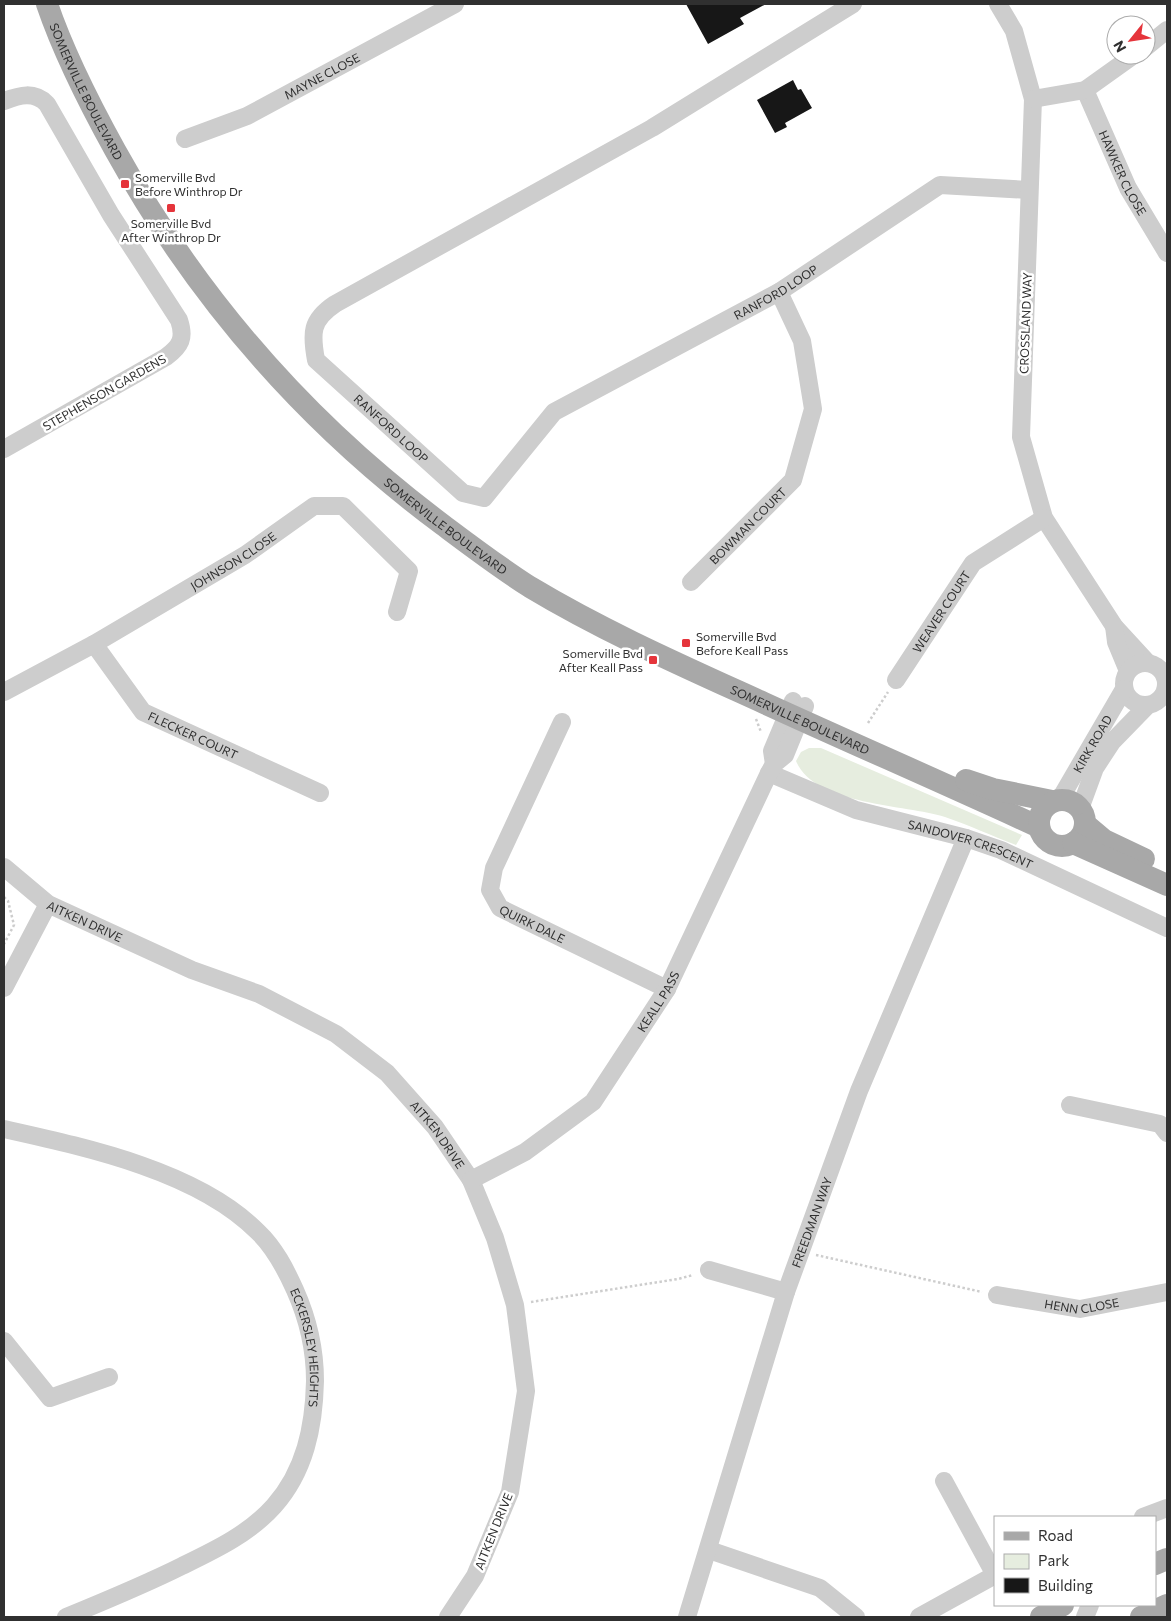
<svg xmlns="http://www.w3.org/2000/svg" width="1171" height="1621" viewBox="0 0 1171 1621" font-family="Commissioner,sans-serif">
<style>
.green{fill:#e6eddf}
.building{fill:#171717}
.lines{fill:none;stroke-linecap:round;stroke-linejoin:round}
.path{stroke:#cdcdcd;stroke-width:2.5;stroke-dasharray:2.5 2.5;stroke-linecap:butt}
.minor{stroke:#cdcdcd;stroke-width:18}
.major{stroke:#a8a8a8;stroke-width:22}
.poi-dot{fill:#e5343b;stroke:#fff;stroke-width:2}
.labels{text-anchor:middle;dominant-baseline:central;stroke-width:5;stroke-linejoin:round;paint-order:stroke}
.street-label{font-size:12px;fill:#303030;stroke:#fff}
.poi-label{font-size:12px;fill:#303030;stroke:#fff;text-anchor:start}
</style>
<rect width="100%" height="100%" fill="#fff"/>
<path class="green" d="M 809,748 L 821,748 L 1022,835 L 1016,845 C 992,836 969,825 945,817 C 905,804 815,806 796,761 L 801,752 Z"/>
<path class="building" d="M 686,4 L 766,4 L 740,18 L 744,24 L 708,44 Z
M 793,80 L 798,90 L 801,89 L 812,108 L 785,123 L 787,127 L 775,133 L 757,100 Z"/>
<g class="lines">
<path class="path" d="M 756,719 L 761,732
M 868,723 L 888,692
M 4,897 L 8,901 L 14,925 L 4,944
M 816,1255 L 982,1292
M 531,1302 L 678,1279 L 693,1275"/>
<g class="minor">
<path id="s1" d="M 853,4 L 652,128 L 335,304 C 311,320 311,333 316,360 L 463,493 L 484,498 L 554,412 L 779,292 L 940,185 L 1029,190"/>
<path d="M 998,4 L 1014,31 L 1033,99 L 1021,437 L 1044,518 L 1114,626 L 1148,663"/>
<path d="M 1146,47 L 1167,30"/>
<path id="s2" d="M 1085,90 L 1128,188 L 1167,253"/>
<path d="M 1033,99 L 1085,90 L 1134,55"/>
<path d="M 4,101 C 20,95 34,91 47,104 L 111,215 L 179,320 C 185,338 181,346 166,357 L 4,449"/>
<path id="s3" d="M 185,139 L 247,116 L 455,4"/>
<path id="s4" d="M 691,582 L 793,480 L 813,409 L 802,341 L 779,292"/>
<path d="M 1114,626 L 1116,642 L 1128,671"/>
<path id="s5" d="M 94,644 L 143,712 L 320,793"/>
<circle cx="1145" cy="684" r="21"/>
<path id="s6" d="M 896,680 L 973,563 L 1044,518"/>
<path id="s7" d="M 4,692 L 94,644 L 245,555 L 314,506 L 343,506 L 409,571 L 397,612"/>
<path id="s8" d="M 562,722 L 494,868 L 490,890 L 500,908 L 667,989"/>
<path d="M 774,764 L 772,751 L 793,701"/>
<path id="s9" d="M 769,773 L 856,810 L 966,838 L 1001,850 L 1167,928"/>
<path id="s10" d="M 1060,799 L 1124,689"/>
<path d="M 1080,809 L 1095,768 L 1112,742 L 1148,705"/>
<path id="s11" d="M 4,867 L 48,904 L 192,970 L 259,994 L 336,1034 L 387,1073 L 435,1127 L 471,1180 L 495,1238 L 515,1305 L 526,1391 L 510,1492 L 475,1576 L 448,1617"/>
<path d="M 4,988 L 48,904"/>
<path d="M 1070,1105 L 1160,1124 L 1167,1133"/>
<path id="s12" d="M 4,1129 C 85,1147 198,1171 258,1232 C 275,1248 286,1270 295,1290 C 308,1319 315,1350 315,1381 C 314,1427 305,1471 274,1506 C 249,1534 215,1550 182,1566 C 144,1585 105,1601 66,1617"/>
<path id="s13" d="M 471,1180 L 525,1152 L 593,1102 L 667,989 L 769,773 L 774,764 L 785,755 L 805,706"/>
<path d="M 709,1270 L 786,1292"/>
<path id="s14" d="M 997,1295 L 1080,1309 L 1167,1292"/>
<path d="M 4,1341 L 50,1398 L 109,1377"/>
<path d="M 944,1481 L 995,1575"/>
<path d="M 1143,1517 L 1167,1508"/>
<path d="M 709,1550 L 820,1588 L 856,1617"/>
<path id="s15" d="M 687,1617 L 786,1292 L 859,1091 L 966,838"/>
<path d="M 919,1617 L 995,1575"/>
<path d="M 1085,1617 L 1090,1605"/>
</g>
<g class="major">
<path id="s16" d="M 47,4 C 64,54 89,103 115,150 C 197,298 307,424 443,525 C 471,546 500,568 530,587 C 605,632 685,667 764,703 C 856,745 948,785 1039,827"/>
<path d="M 966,780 L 993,789 L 1052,801"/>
<circle cx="1062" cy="823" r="23"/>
<path d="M 1085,824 L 1104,840 L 1144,859"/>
<path d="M 1073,843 L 1167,885"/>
<path d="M 1155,1564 L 1167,1559"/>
<path d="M 1041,1617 L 1063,1605"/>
<path d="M 1141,1617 L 1167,1605"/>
</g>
</g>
<g class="poi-dot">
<rect x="120" y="179" width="10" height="10" rx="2.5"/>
<rect x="166" y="203" width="10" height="10" rx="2.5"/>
<rect x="681" y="638" width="10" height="10" rx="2.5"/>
<rect x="648" y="655" width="10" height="10" rx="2.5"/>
</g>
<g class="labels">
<g class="street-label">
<text stroke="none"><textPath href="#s3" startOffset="151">MAYNE CLOSE</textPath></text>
<text stroke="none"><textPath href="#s16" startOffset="96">SOMERVILLE BOULEVARD</textPath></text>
<text stroke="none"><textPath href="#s2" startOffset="91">HAWKER CLOSE</textPath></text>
<text stroke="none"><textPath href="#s1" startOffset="1246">RANFORD LOOP</textPath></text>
<text transform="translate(1025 323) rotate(-88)">CROSSLAND WAY</text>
<text transform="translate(104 392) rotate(-30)">STEPHENSON GARDENS</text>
<text stroke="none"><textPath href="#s1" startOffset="765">RANFORD LOOP</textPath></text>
<text stroke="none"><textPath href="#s4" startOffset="80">BOWMAN COURT</textPath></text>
<text stroke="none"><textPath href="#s16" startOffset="666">SOMERVILLE BOULEVARD</textPath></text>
<text stroke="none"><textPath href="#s7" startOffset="264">JOHNSON CLOSE</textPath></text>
<text stroke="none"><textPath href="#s6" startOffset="82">WEAVER COURT</textPath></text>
<text stroke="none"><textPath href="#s16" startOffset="1071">SOMERVILLE BOULEVARD</textPath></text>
<text stroke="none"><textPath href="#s5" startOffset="139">FLECKER COURT</textPath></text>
<text stroke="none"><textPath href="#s10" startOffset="64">KIRK ROAD</textPath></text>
<text stroke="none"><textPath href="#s9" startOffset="214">SANDOVER CRESCENT</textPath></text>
<text stroke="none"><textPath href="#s11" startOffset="98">AITKEN DRIVE</textPath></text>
<text stroke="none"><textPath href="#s8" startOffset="240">QUIRK DALE</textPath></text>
<text stroke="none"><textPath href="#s13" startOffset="265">KEALL PASS</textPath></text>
<text stroke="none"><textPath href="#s11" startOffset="518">AITKEN DRIVE</textPath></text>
<text stroke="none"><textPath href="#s15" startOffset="414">FREEDMAN WAY</textPath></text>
<text stroke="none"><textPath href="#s14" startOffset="86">HENN CLOSE</textPath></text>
<text stroke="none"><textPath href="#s12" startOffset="406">ECKERSLEY HEIGHTS</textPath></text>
<text transform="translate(493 1531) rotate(-68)">AITKEN DRIVE</text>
</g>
<g class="poi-label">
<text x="135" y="177">Somerville Bvd<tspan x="135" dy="14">Before Winthrop Dr</tspan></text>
<text x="171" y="223" text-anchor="middle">Somerville Bvd<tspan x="171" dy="14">After Winthrop Dr</tspan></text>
<text x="696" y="636">Somerville Bvd<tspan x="696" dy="14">Before Keall Pass</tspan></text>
<text x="643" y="653" text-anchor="end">Somerville Bvd<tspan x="643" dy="14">After Keall Pass</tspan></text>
</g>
</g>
<rect width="1171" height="1621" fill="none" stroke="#303030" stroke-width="10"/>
<rect x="994" y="1516" width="162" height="90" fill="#ffffff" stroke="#acacac"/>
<rect x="1004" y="1532" width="25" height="8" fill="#a8a8a8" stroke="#acacac"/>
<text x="1038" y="1541" font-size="15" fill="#303030">Road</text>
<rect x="1004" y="1554" width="25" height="15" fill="#e6eddf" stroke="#acacac"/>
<text x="1038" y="1566" font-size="15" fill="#303030">Park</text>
<rect x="1004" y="1578" width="25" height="15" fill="#171717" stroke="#acacac"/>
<text x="1038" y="1591" font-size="15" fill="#303030">Building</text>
<g transform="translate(1131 40) rotate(240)"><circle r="24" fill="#ffffff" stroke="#acacac"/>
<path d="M0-4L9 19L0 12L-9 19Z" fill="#e5343b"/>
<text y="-8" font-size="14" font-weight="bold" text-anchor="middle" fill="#303030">N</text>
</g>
</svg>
